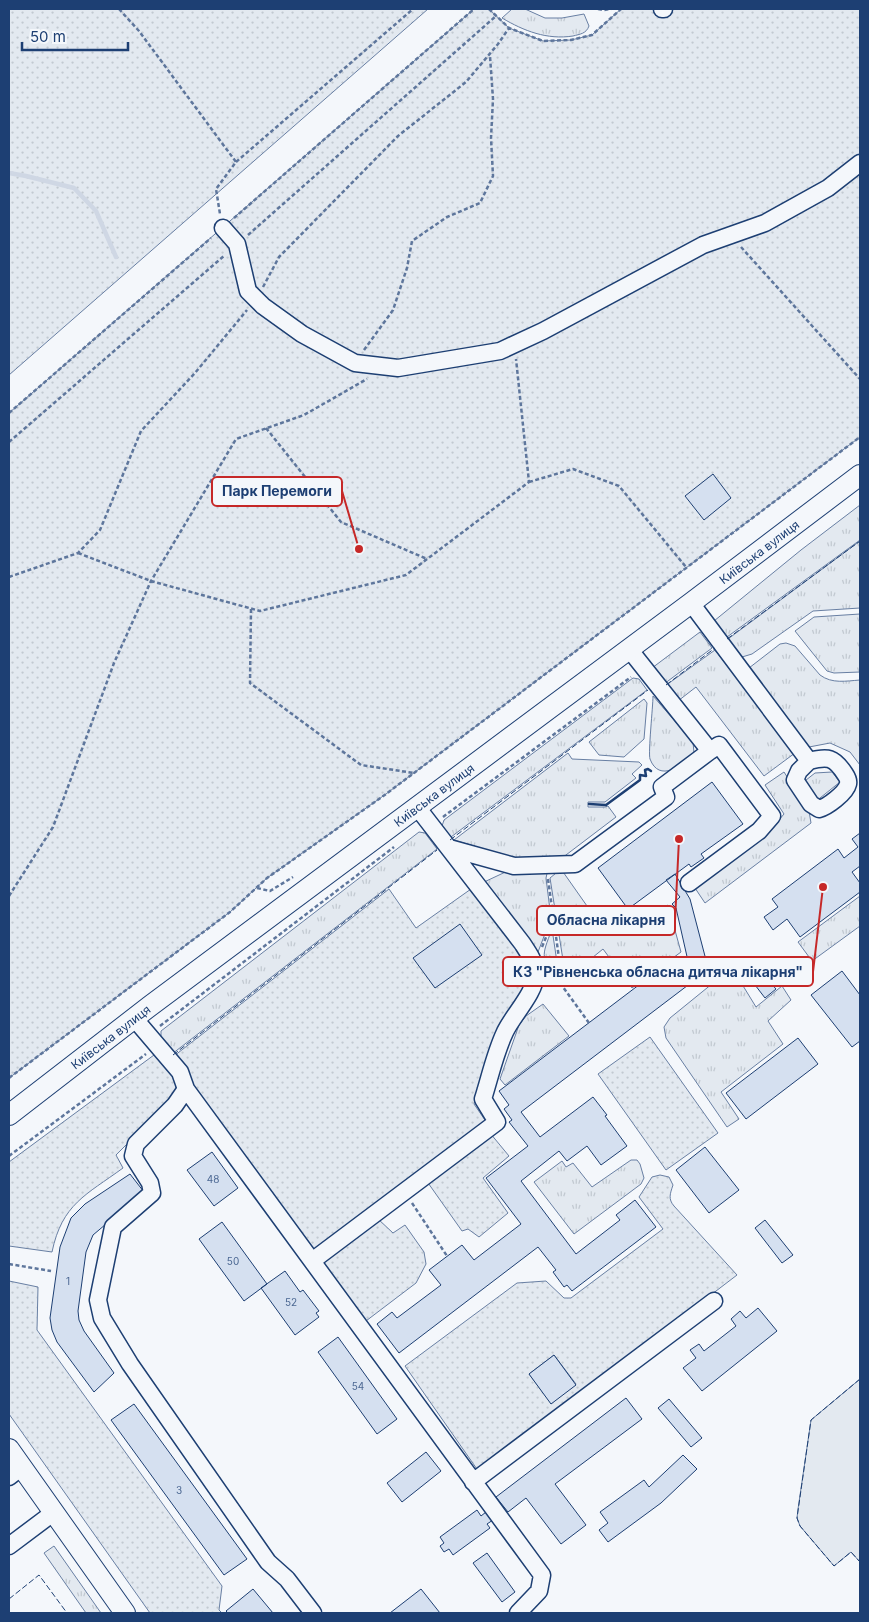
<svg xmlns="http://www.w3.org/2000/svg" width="869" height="1622" viewBox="0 0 869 1622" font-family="Inter,sans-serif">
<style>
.grass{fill:url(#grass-tufts);stroke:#687fa3}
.park{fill:url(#park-dots);stroke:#687fa3;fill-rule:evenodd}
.pitch{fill:#e3e9f0;stroke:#687fa3}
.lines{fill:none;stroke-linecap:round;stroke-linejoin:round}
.stream{stroke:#cfd7e4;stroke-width:4.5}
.building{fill:#d5e0f0;stroke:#1d3f73}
.minor-casing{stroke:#1d3f73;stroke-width:19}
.major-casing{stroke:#1d3f73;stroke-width:22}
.path{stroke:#5e769c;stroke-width:2.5;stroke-dasharray:4 2.5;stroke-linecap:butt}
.minor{stroke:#f4f7fb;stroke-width:16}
.major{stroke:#f4f7fb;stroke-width:20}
.fence{stroke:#1d3f73;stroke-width:1;stroke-dasharray:6 2.5;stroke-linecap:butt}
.wall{stroke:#1d3f73;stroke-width:2.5}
.labels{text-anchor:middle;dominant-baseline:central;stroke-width:4;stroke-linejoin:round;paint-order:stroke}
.number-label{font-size:10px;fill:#4b6792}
.street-label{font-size:12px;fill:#1d3f73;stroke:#f4f7fb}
.leader{fill:none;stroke:#c62828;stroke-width:2}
.callout-dot{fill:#c62828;stroke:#f4f7fb;stroke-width:2}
.callout{fill:#f4f7fb;stroke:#c62828;stroke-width:2}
.callout-label{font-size:14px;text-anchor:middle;font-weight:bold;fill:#1d3f73}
</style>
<defs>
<pattern id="grass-tufts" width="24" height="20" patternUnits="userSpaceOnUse" patternTransform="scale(1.25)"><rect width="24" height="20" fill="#e3e9f0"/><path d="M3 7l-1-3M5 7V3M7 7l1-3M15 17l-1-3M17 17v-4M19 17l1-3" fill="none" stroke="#c2c9d1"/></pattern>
<pattern id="park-dots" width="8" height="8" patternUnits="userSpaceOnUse" patternTransform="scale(1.25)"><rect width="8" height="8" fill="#e3e9f0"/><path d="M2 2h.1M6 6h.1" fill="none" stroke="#c2c9d1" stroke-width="1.8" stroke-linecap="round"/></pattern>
</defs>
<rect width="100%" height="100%" fill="#f4f7fb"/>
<path class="grass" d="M 512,9 L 525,9 L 545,18 L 562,18 L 584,14 L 589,26 C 586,34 580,34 573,36 C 547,40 524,31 502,18 Z
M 860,505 L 860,540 L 727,637 L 714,621 L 801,550 Z
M 860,541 L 860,608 L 813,611 L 752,654 L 742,657 L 728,639 Z
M 860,614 L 860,672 L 834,673 L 827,671 L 795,631 L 814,617 Z
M 700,632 L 712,648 L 664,684 L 652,668 Z
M 786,643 L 795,646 L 820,675 C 832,684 846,681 860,680 L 860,765 L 850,752 L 830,743 L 809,747 L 749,668 L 780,644 Z
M 715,650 L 795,753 L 764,776 L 696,687 L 678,701 L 665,686 Z
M 633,678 L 639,679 L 647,690 L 451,837 L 442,826 L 444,820 Z
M 653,696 L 693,742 L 694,753 C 683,766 659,783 650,759 C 648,753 653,706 653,696 Z
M 644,699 L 647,703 L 644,739 L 624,757 L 599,755 L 589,742 Z
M 568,753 L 572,759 L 639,762 L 642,765 L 632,774 L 636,778 L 605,802 L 588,802 L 588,807 L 605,807 L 608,806 L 616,817 L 562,858 L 516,859 L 454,840 Z
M 784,772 L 809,811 L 811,823 L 705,903 L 693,885 L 773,827 L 784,814 L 765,785 Z
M 832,772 L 840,782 L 815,802 L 801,784 L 815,773 Z
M 419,832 L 425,833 L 437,849 L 172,1054 L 161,1039 L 161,1031 Z
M 514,868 L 548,869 L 546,878 L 551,918 L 538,952 L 482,883 Z
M 561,869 L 606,933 L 625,934 L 668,905 L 681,952 L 632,988 L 603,949 L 566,979 L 550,878 Z
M 860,896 L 860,926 L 812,961 L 798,942 Z
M 552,929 L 560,982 C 540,957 541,958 552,929 Z
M 728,974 L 733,974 L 737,976 L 756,1007 L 782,986 L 791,1000 L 768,1021 L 783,1044 L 721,1092 L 739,1119 L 727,1127 L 666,1038 L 664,1027 L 670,1018 L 718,979 Z
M 543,1004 L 569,1036 L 505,1085 L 500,1079 L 519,1025 L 526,1016 Z
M 631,1160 L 637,1160 L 640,1164 L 644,1178 L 641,1184 L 574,1234 L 534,1182 L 562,1161 L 566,1167 L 573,1163 L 592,1187 Z
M 54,1546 L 101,1613 L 86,1613 L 44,1553 Z"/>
<path class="park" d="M 9,9 L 428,9 L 9,375 Z
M 474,9 L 489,9 L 509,28 L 543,41 L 571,40 L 592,35 L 621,9 L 860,9 L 860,437 L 386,794 L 267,878 L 230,912 L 9,1078 L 9,413 Z
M 389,889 L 416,928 L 471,889 C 486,909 529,955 528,979 L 477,1092 L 474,1104 L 489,1126 L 314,1257 L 188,1086 L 174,1056 Z
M 650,1037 L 718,1133 L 666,1170 L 598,1074 Z
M 154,1055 L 174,1076 L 176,1087 L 172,1099 L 116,1155 L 123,1168 C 86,1195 62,1204 52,1252 L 9,1246 L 9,1162 Z
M 490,1133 L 509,1156 L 483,1178 L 508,1213 L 479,1237 L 468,1229 L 462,1231 L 426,1180 Z
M 660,1175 L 669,1177 L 673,1185 C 670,1194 668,1199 674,1206 L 737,1275 L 479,1472 L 405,1366 L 517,1283 L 546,1281 L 564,1298 L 571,1298 L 663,1229 L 639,1197 L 652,1177 ZM 554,1355 L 576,1384 L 551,1403 L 529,1374 Z
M 377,1218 L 393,1233 L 405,1225 L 424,1252 L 426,1264 L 416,1283 L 362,1324 L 320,1263 Z
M 9,1281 L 38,1287 L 37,1330 L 222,1586 L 219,1610 L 222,1613 L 150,1613 L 9,1414 Z"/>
<path class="pitch" d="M 860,1379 L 860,1562 L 851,1552 L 834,1566 L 800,1526 L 797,1518 L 798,1509 L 811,1420 Z"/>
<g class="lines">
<path class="stream" d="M 9,173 L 26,176 L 74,188 L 96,211 L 116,257"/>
</g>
<path class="building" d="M 713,474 L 731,498 L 704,520 L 685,496 Z
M 712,782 L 743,824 L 701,854 L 704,858 L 691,867 L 689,864 L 628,909 L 598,868 Z
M 860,833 L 860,866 L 852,872 L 860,883 L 860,892 L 800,937 L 787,919 L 773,930 L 764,917 L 778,907 L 772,899 L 838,849 L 844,858 L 858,847 L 852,839 Z
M 675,874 L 690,899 L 706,960 L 695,969 L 700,976 L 521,1112 L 540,1137 L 593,1097 L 607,1115 L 605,1116 L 627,1146 L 601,1165 L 587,1146 L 567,1161 L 559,1151 L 521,1181 L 576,1254 L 620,1220 L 616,1215 L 635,1200 L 656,1227 L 572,1291 L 567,1285 L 564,1287 L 553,1272 L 556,1270 L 538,1247 L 399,1353 L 377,1324 L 392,1312 L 397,1318 L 441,1285 L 429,1270 L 462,1245 L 474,1260 L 521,1224 L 486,1178 L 528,1146 L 509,1122 L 512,1120 L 504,1109 L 509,1105 L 499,1091 L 677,956 L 684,964 L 688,961 L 676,908 L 672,904 L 680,897 L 666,880 Z
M 460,924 L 482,955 L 435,988 L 413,958 Z
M 842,971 L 860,995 L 860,1041 L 852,1047 L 811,995 Z
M 762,973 L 776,989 L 765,998 L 752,981 Z
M 798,1038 L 818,1064 L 746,1119 L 726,1093 Z
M 705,1147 L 739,1190 L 709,1213 L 676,1170 Z
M 212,1152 L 238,1188 L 214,1206 L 187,1170 Z
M 130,1174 L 144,1192 L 93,1235 L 86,1252 L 78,1311 L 79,1320 L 84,1331 L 114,1373 L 94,1392 L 57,1342 L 52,1330 L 50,1318 L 60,1247 L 71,1218 L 85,1204 Z
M 765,1220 L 793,1255 L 782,1263 L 755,1228 Z
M 222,1222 L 267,1284 L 244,1301 L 199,1239 Z
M 285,1271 L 300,1292 L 303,1290 L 319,1311 L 316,1313 L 319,1317 L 295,1335 L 261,1288 Z
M 758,1308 L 777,1331 L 702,1391 L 683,1368 L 696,1358 L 690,1350 L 699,1344 L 704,1351 L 736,1326 L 731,1319 L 740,1311 L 746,1318 Z
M 338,1337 L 397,1419 L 377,1434 L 318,1352 Z
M 554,1355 L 576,1385 L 551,1404 L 529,1374 Z
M 626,1398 L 642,1419 L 555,1484 L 586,1525 L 561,1544 L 526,1498 L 508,1512 L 496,1497 Z
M 669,1399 L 702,1438 L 691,1447 L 658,1408 Z
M 134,1404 L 247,1559 L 224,1575 L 111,1420 Z
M 426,1452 L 441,1471 L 402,1502 L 387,1483 Z
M 683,1455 L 697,1469 L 661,1503 L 608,1542 L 599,1530 L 608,1523 L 600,1512 L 644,1480 L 649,1487 Z
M 477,1510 L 481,1516 L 486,1512 L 493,1520 L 487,1524 L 490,1528 L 453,1555 L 449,1549 L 444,1552 L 440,1546 L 444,1543 L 440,1537 Z
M 487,1553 L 515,1592 L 502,1602 L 473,1563 Z
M 253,1589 L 273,1613 L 228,1613 L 226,1611 Z
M 421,1589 L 440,1613 L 390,1613 Z"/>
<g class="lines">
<defs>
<path id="minor" d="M 662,9 L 664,9
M 223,228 L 237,244 L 248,291 L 263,306 L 302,334 L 355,363 L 398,368 L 500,351 L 543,331 L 703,245 L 765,223 L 828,188 L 860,163
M 691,603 L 809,761 C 828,756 834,757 845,774 C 847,777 849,780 848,784 C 846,793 827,807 819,809 L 811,804 L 795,780 L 799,771 L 809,761
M 449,848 L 514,866 L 575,864 L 666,797 L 662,787 L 710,751 L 629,649
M 689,883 L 759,831 L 772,816 L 719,745 L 710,751
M 134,1018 L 180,1072 L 186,1089 L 175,1105 L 136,1144 L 133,1156 L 150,1183 L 152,1193 L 113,1227 L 98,1300 L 102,1318 L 130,1364 L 268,1562 L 287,1579 L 313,1613
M 186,1089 L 542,1575 L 539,1591 L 518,1613
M 312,1261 L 497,1122 L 483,1099 C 490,1077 495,1053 505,1032 C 513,1015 535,993 536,974 C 536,963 528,952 522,943 L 417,807
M 9,1477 L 22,1467
M 473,1482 L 714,1301
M 9,1546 L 53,1513"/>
<g id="major">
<path id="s1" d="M 9,1115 L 150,1006 L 691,603 L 860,475"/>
<path d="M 9,1449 L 125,1613"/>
</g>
</defs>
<use href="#minor" class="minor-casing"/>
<use href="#major" class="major-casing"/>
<path class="path" d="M 119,9 L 139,31 L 236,162 L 216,189 L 220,214
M 489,9 L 509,28 L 543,41 L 571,40 L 592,35 L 621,9
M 598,9 L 604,10 L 611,9
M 236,162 L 413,9
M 234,218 L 474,9
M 248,235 L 496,16
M 741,247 L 860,379
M 263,287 L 279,257 L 398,136 L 466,82 L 498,44 L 509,28
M 364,350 L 393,310 L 407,268 L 412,241 L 447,217 L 480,203 L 493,176 L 491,138 L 493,99 L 490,56
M 9,413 L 211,238
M 266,428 L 341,522 L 427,559
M 9,442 L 225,255
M 529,482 L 573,469 L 619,486 L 686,567
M 78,553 L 151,581 L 260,611 L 406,575 L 529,482 L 516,359
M 9,577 L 78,553 L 100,530 L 141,431 L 195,373 L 247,310
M 251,609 L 250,683 L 361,765 L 414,773
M 443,817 L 631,677
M 548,879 L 563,987 L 589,1023
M 257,888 L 270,891 L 293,877
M 9,896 L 53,827 L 114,663 L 151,581 L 236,439 L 304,415 L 367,379
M 542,947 L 553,920
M 160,1026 L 394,847
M 9,1078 L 230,912 L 267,878 L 386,794 L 860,437
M 9,1156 L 146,1054
M 412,1203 L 447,1256
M 9,1264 L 51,1271"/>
<use href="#minor" class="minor"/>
<use href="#major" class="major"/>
<path class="fence" d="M 727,639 L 860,541
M 666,685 L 715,648
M 450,840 L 648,690
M 173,1055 L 437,850
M 860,1379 L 811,1420 L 797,1518 L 800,1526 L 834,1566 L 851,1552 L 860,1562
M 9,1599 L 39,1575 L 67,1613"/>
<path class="wall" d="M 589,804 L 606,805 L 640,780 L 640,775 L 646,776 L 645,770 L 648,769 L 651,771"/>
</g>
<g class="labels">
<g class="number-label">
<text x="213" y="1179">48</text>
<text x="233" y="1261">50</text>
<text x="68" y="1281">1</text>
<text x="291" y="1302">52</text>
<text x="358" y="1386">54</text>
<text x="179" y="1490">3</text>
</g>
<g class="street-label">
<text stroke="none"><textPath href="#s1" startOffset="938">Київська вулиця</textPath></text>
<text stroke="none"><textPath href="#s1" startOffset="532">Київська вулиця</textPath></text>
<text stroke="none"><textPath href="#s1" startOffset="128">Київська вулиця</textPath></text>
</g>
</g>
<path class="leader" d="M359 549L342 491M679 839L675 921M823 887L813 972"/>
<g class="callout-dot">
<circle cx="359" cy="549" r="5"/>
<circle cx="679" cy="839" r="5"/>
<circle cx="823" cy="887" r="5"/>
</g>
<g class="callout">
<rect x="212" y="477" width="130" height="29" rx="5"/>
<rect x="537" y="906" width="138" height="29" rx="5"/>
<rect x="503" y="957" width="310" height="29" rx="5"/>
</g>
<g class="callout-label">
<text x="277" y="496">Парк Перемоги</text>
<text x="606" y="925">Обласна лікарня</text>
<text x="658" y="977">КЗ "Рівненська обласна дитяча лікарня"</text>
</g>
<rect width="869" height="1622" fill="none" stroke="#1d3f73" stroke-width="20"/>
<path d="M22 42v8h106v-8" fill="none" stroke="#1d3f73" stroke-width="2.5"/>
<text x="30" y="42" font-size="15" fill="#1d3f73" stroke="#f4f7fb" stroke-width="4" paint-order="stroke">50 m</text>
</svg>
